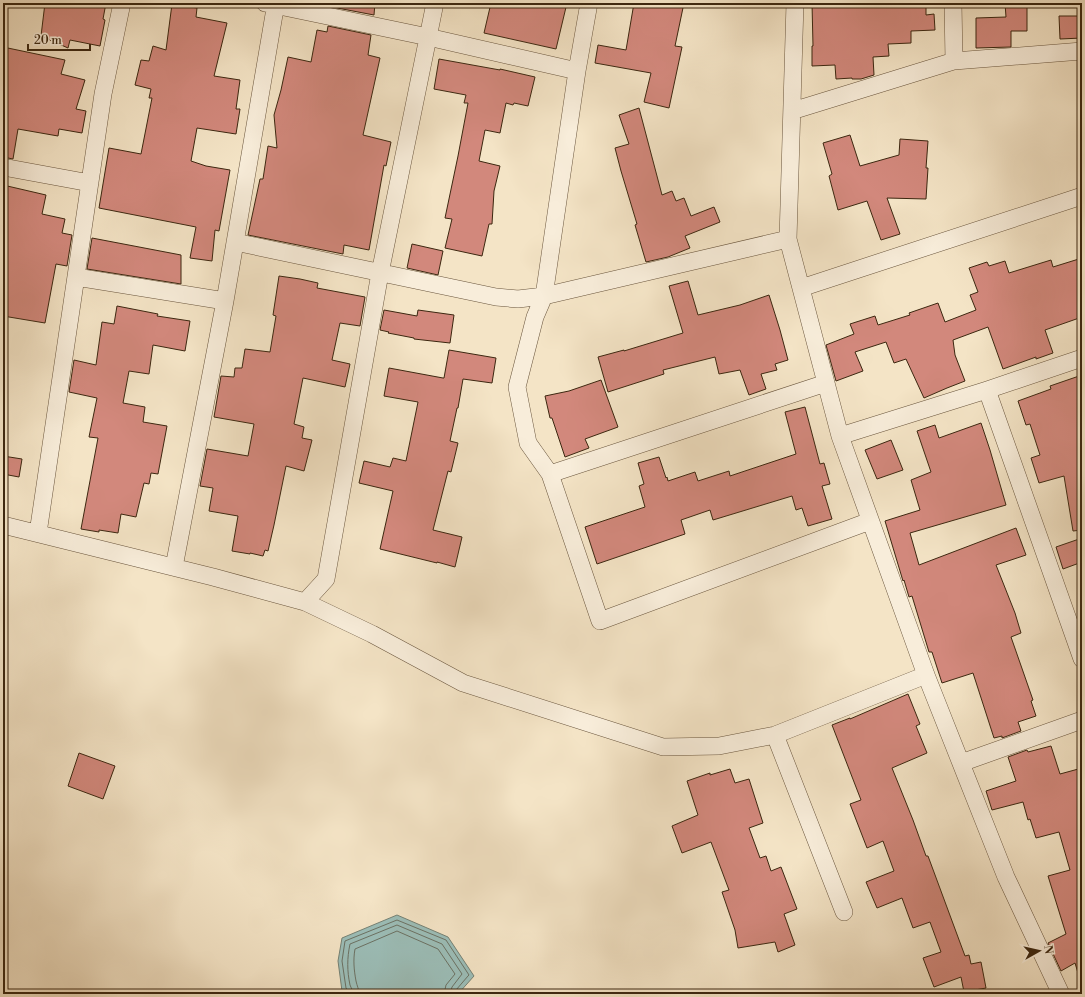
<svg xmlns="http://www.w3.org/2000/svg" width="1085" height="997" viewBox="0 0 1085 997" font-family="'Libre Bodoni',serif">
<style>
.water{fill:#9cbeb8;stroke:#768275}
.lines{fill:none;stroke-linecap:round;stroke-linejoin:round}
.shore{stroke:#6c7264;stroke-width:1}
.building{fill:#d2887c;stroke:#3c2710}
.minor-casing{stroke:#6a563e;stroke-width:18}
.minor{stroke:#f8edda;stroke-width:17}
</style>
<rect width="100%" height="100%" fill="#f4e4c6"/>
<filter id="stains"><feTurbulence type="fractalNoise" baseFrequency=".005" numOctaves="4"/><feColorMatrix values="0 0 0 0 .2 0 0 0 0 .09 0 0 0 0 .02 0 0 0 .5 -.17"/></filter>
<radialGradient id="worn" r=".72"><stop offset=".6" stop-color="#630" stop-opacity="0"/><stop offset="1" stop-color="#630" stop-opacity=".3"/></radialGradient>
<path class="water" d="M 397,915 L 448,937 L 474,976 L 458,994 L 346,994 L 342,991 L 338,961 L 342,938 Z"/>
<g class="lines">
<path class="shore" d="M 348,994 L 348,991 L 346,988 L 342,961 L 345,941 L 397,920 L 446,940 L 469,975 L 468,976 L 456,990 L 455,994
M 353,994 C 353,990 351,988 350,985 C 347,971 347,958 350,944 L 397,925 L 442,944 L 462,974 L 452,987 L 450,994
M 359,994 C 359,989 357,986 356,981 C 354,970 353,960 355,949 L 397,931 L 438,949 L 455,974 L 446,985 L 444,994"/>
</g>
<path class="building" d="M 45,3 L 106,3 L 103,19 L 105,20 L 100,46 L 70,40 L 68,48 L 41,36 Z
M 333,3 L 375,3 L 374,15 L 332,7 Z
M 491,3 L 567,3 L 556,49 L 484,33 Z
M 634,3 L 684,3 L 675,46 L 682,47 L 669,108 L 644,102 L 651,73 L 595,63 L 598,45 L 626,50 Z
M 812,3 L 926,3 L 926,15 L 934,14 L 935,30 L 911,31 L 911,43 L 888,44 L 889,56 L 873,57 L 874,75 L 861,79 L 852,79 L 852,78 L 836,79 L 835,65 L 812,66 L 812,46 L 813,46 Z
M 1005,3 L 1027,3 L 1027,31 L 1011,31 L 1011,47 L 976,48 L 976,18 L 1006,17 Z
M 172,4 L 197,8 L 196,17 L 227,23 L 214,76 L 240,80 L 236,109 L 240,109 L 236,134 L 197,128 L 191,161 L 206,166 L 230,170 L 219,231 L 215,230 L 212,261 L 190,258 L 196,227 L 99,208 L 109,148 L 141,154 L 152,98 L 149,98 L 151,89 L 135,85 L 141,60 L 149,61 L 153,46 L 166,50 Z
M 1059,16 L 1082,16 L 1082,38 L 1060,39 Z
M 328,26 L 371,35 L 368,55 L 380,58 L 363,135 L 391,142 L 386,166 L 384,165 L 369,250 L 344,245 L 343,254 L 248,235 L 260,179 L 263,179 L 268,146 L 277,148 L 274,115 L 281,90 L 288,57 L 311,62 L 317,30 L 327,32 Z
M 3,47 L 65,60 L 61,74 L 85,80 L 76,109 L 86,111 L 82,133 L 59,129 L 58,136 L 18,129 L 13,159 L 3,157 Z
M 439,59 L 500,70 L 500,69 L 535,77 L 528,106 L 514,103 L 513,105 L 506,103 L 500,133 L 485,130 L 479,161 L 500,166 L 494,191 L 492,224 L 489,224 L 482,256 L 445,248 L 452,219 L 445,218 L 458,156 L 468,103 L 464,103 L 466,95 L 434,89 Z
M 639,108 L 662,195 L 672,191 L 676,201 L 684,198 L 691,216 L 714,207 L 720,222 L 685,236 L 690,248 L 668,257 L 646,262 L 635,225 L 637,224 L 621,171 L 615,148 L 629,144 L 619,115 Z
M 850,135 L 860,166 L 899,155 L 900,139 L 928,141 L 926,168 L 928,168 L 926,199 L 887,198 L 900,234 L 881,240 L 867,201 L 838,210 L 829,176 L 832,174 L 823,143 Z
M 3,185 L 46,195 L 42,214 L 65,219 L 62,233 L 72,235 L 67,266 L 56,264 L 45,323 L 3,316 Z
M 92,238 L 181,255 L 181,284 L 87,269 Z
M 412,244 L 443,251 L 438,275 L 407,268 Z
M 1082,258 L 1082,317 L 1045,330 L 1053,353 L 1036,359 L 1036,357 L 1003,369 L 988,327 L 953,340 L 955,355 L 965,381 L 947,388 L 924,398 L 906,359 L 894,363 L 886,342 L 855,352 L 863,371 L 836,381 L 826,345 L 854,334 L 850,324 L 875,316 L 878,325 L 910,315 L 909,313 L 938,303 L 945,322 L 976,310 L 970,295 L 978,292 L 969,268 L 987,262 L 989,266 L 1005,261 L 1009,273 L 1051,260 L 1053,267 Z
M 279,276 L 300,279 L 318,283 L 317,288 L 365,297 L 360,326 L 340,323 L 332,360 L 350,364 L 345,387 L 303,378 L 294,424 L 304,427 L 302,438 L 312,440 L 304,471 L 286,466 L 274,525 L 268,551 L 265,550 L 263,556 L 250,553 L 250,554 L 232,551 L 238,516 L 209,511 L 213,488 L 200,486 L 207,449 L 248,456 L 254,424 L 214,417 L 221,376 L 234,377 L 235,368 L 242,368 L 245,349 L 270,352 L 276,316 L 273,315 Z
M 688,281 L 698,315 L 740,305 L 769,295 L 780,330 L 788,360 L 775,364 L 777,370 L 761,374 L 766,389 L 749,395 L 740,370 L 719,374 L 715,357 L 663,370 L 664,374 L 608,392 L 598,357 L 624,350 L 624,351 L 683,333 L 669,286 Z
M 117,306 L 158,314 L 157,316 L 190,321 L 185,351 L 153,345 L 149,374 L 129,371 L 123,403 L 145,407 L 143,422 L 167,426 L 158,474 L 151,473 L 149,484 L 144,483 L 136,517 L 121,514 L 118,533 L 99,530 L 99,532 L 81,529 L 98,438 L 89,437 L 97,398 L 69,392 L 74,360 L 96,365 L 102,322 L 114,324 Z
M 384,310 L 417,316 L 418,310 L 454,315 L 450,343 L 414,339 L 414,338 L 388,333 L 389,332 L 380,330 Z
M 449,350 L 496,358 L 492,383 L 463,379 L 458,408 L 457,408 L 450,441 L 458,443 L 451,472 L 448,471 L 433,530 L 462,537 L 455,567 L 437,562 L 437,563 L 380,549 L 393,491 L 359,483 L 364,461 L 390,467 L 393,458 L 406,461 L 418,402 L 384,396 L 389,368 L 443,378 L 444,378 Z
M 1082,375 L 1082,530 L 1073,531 L 1064,476 L 1039,483 L 1031,458 L 1040,455 L 1030,424 L 1026,425 L 1018,401 L 1051,389 L 1050,386 Z
M 601,380 L 618,427 L 585,439 L 589,448 L 565,457 L 552,418 L 550,418 L 545,396 L 569,391 Z
M 805,407 L 820,464 L 824,463 L 830,484 L 822,486 L 832,519 L 808,526 L 802,508 L 796,510 L 792,496 L 713,520 L 710,510 L 681,520 L 685,534 L 597,564 L 585,527 L 645,507 L 639,486 L 644,484 L 638,463 L 659,457 L 666,478 L 667,477 L 668,481 L 695,472 L 698,481 L 729,471 L 730,476 L 796,454 L 785,412 Z
M 981,423 L 990,450 L 1006,505 L 910,533 L 919,565 L 1016,528 L 1026,555 L 996,565 L 1015,613 L 1021,633 L 1011,637 L 1033,700 L 1031,701 L 1036,716 L 1018,722 L 1021,731 L 1002,738 L 1002,736 L 994,738 L 973,673 L 942,683 L 932,652 L 929,652 L 912,596 L 909,597 L 904,580 L 903,581 L 885,521 L 920,510 L 911,480 L 931,472 L 917,431 L 935,425 L 939,438 Z
M 891,440 L 903,470 L 877,479 L 865,450 Z
M 3,456 L 22,459 L 19,477 L 3,474 Z
M 1082,538 L 1082,562 L 1063,569 L 1056,547 Z
M 908,694 L 920,724 L 916,726 L 927,753 L 892,768 L 913,820 L 926,856 L 928,856 L 965,956 L 969,955 L 971,964 L 981,962 L 986,988 L 964,992 L 961,977 L 934,987 L 923,958 L 941,952 L 930,922 L 913,928 L 902,898 L 877,908 L 866,882 L 894,871 L 883,841 L 867,848 L 850,804 L 861,800 L 832,725 L 850,718 L 850,719 Z
M 1051,746 L 1060,774 L 1082,768 L 1082,972 L 1078,973 L 1075,963 L 1061,971 L 1048,943 L 1066,934 L 1048,876 L 1070,870 L 1059,832 L 1036,838 L 1030,819 L 1028,820 L 1023,802 L 992,810 L 986,791 L 1016,781 L 1008,757 L 1027,750 L 1028,752 Z
M 79,753 L 115,766 L 103,799 L 68,786 Z
M 730,769 L 735,783 L 749,779 L 763,823 L 749,828 L 760,858 L 766,856 L 771,871 L 781,867 L 797,909 L 784,914 L 795,945 L 778,952 L 775,942 L 738,948 L 735,930 L 722,892 L 729,890 L 711,842 L 682,853 L 672,826 L 698,815 L 687,781 L 710,773 L 710,775 Z"/>
<g class="lines">
<defs>
<path id="minor" d="M 265,3 L 428,37 L 577,71 L 589,3
M 795,3 L 788,239 L 840,436 L 926,675 L 1006,877 L 1061,994
M 953,3 L 954,61
M 577,71 L 544,296 L 535,317 L 517,387 L 528,443 L 550,474 L 826,383
M 792,111 L 954,61 L 1082,51
M 3,167 L 90,183
M 235,242 L 496,297 L 518,299 L 544,296 L 788,239
M 76,277 L 225,301
M 801,288 L 1082,196
M 987,390 L 1082,659
M 840,436 L 987,390 L 1082,358
M 550,474 L 600,621 L 870,521
M 3,525 L 213,577 L 305,602 L 372,634 L 463,683 L 663,747 L 719,746 L 775,735 L 926,675
M 38,533 L 103,94 L 122,3
M 174,567 L 225,301 L 276,3
M 305,602 L 326,579 L 380,273 L 435,3
M 775,735 L 844,912
M 961,763 L 1082,720"/>
</defs>
<use href="#minor" class="minor-casing"/>
<use href="#minor" class="minor"/>
</g>
<rect width="1085" height="997" fill="none" stroke="#f4e4c6" stroke-width="16"/>
<rect x="4" y="4" width="1077" height="989" fill="none" stroke="#3c2710" stroke-width="2"/>
<rect x="8" y="8" width="1069" height="981" fill="none" stroke="#3c2710"/>
<g transform="translate(1039 951) rotate(82)" stroke="#f8edda" stroke-width="3" paint-order="stroke">
<path d="M0-3L7 15L0 10L-7 15Z" fill="#3c2710"/>
<text y="-6" font-size="11" font-weight="bold" text-anchor="middle" fill="#3c2710">N</text>
</g>
<path d="M28 44v6h62v-6" fill="none" stroke="#3c2710" stroke-width="2"/>
<text x="34" y="44" font-size="12" fill="#3c2710" stroke="#f8edda" stroke-width="3" paint-order="stroke">20 m</text>
<rect width="100%" height="100%" filter="url(#stains)"/>
<rect width="100%" height="100%" fill="url(#worn)"/>
</svg>
